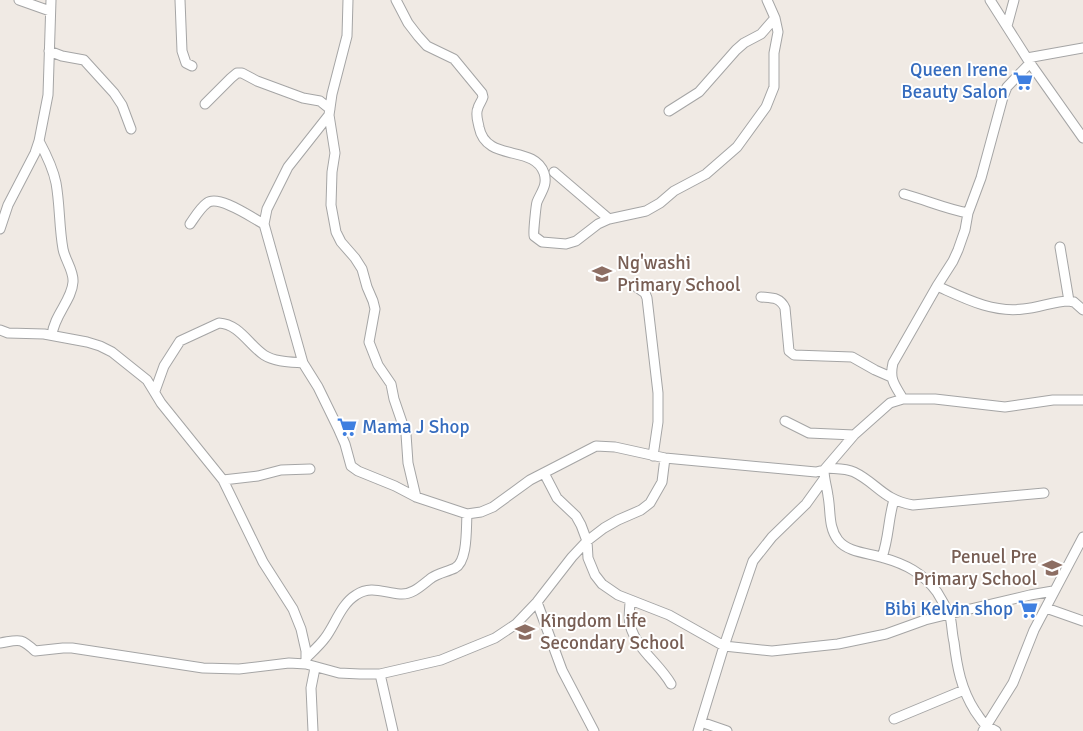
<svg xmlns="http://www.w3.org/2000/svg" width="1083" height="731" viewBox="0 0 1083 731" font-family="Signika,sans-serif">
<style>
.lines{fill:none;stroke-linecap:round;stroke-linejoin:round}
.minor-casing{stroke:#a5a5a5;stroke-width:11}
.minor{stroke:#fff;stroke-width:9}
.labels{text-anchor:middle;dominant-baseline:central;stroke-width:4;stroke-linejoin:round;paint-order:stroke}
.shop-label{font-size:19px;fill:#366cbe;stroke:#fff;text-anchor:end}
.education-label{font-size:19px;fill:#785e54;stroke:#fff;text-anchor:start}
</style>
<rect width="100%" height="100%" fill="#f0eae4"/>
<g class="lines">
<defs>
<path id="minor" d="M 19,0 L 50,11
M 180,0 L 182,51 L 186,63 L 192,66
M 348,0 L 347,36 L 332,94 L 329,115 L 288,167 L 267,209 L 264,224 L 303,363 L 318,387 L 338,428 L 345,444 L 351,466 L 358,471 L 395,486 L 416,497 L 467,514 L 481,512 L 493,507 L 530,480 L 596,446 L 615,447 L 665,458 L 816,472 L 824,470 L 854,435 L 890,403 L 903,399 L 935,399 L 1005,407 L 1053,400 L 1083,400
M 396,0 L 408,23 L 418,36 L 427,46 L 454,59 L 482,93 L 483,97 C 482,101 479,104 478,108 C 475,114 478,121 479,127 C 486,163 534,144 544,173 C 548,185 541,192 537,202 C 536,205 533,234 534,236 L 542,242 L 566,244 L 576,241 L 598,224 L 609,219 L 646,211 L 660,203 L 674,191 L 706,174 L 737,147 L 766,107 L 774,87 L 774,53 L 778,32 L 775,18 L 767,0
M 990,0 L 1030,63 L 1083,138
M 1007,26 L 1014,0
M 49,51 L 62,56 L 84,60 L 114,93 L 122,105 L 131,129
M 1027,58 L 1083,48
M 205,104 L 231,78 L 237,73 L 242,73 L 257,81 L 303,98 L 320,101 L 330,109
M 669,111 L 699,92 L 736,50 L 744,43 L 761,34 L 775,18
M 329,115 L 335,153 L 332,172 L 331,205 L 336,232 L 341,242 L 355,258 L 362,269 L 367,287 L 373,301 L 375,309 L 369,342 L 378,365 L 391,384 L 394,399 L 406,434 L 408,463 L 416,497
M 39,141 C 46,154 53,168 56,183 C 60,205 59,227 63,249 C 65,260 74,271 73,282 C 72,300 54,315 52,335
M 554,172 L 609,219
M 904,194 C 926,200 946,209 968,213
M 190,224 C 195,217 200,208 207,203 C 219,194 252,218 264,224
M 0,229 L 8,205 L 35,153 L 39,141 L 48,95 L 51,0
M 1060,247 L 1069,301
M 635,286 L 645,293 L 647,298 L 658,393 L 658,422 L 653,456
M 937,286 C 964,298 992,313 1023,309 C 1039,308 1054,301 1069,301 L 1074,302 L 1083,310
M 761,297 C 772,298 780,297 785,308 L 789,351 L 794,355 L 852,357 L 875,370 L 891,377
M 0,330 L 8,333 L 44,334 L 87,342 L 100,346 L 112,352 L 147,380 L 161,403 L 223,480 L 263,562 L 293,609 L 301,629 L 306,651 L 306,664
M 155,391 L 164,366 L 180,341 L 219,323 C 239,324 249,345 264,355 C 275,362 291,362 303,363
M 903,399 C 895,385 889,380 893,363 L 937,286 L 953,261 L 958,250 L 965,230 L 968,213 L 981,178 L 1003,97 L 1007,87 L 1030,63
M 785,421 L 809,433 L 854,435
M 826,468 C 835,469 845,468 854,472 C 877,483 883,500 913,505 L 1044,493
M 824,470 C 824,479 827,487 828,496 C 831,511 828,527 838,540 C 848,553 870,553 884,558 C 905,564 923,573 937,592 C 941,599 947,608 950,616 C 952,624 952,634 954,642 C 957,667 961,689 975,711 C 983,722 983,725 996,731
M 544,473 L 557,498 L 576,516 L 581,525 L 587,541 L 588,558 L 595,575 L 602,584 L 618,595 L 669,615 L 724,646 L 772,651 L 838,644 L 886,634 L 925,620 L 966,610 L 1030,595 L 1053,591
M 223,480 L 258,476 L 281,470 L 310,469
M 882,557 C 889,538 888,519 894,500
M 630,601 C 630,609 628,617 630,625 C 637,650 659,663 671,684
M 537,602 L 562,670 L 594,731
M 1046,608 L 1083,621
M 0,643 C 19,640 20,637 35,651 L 63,648 L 72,648 L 203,668 L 239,669 L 289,663 L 306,664 L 339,673 L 360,674 L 380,674 L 441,660 L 495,638 L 516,624 L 537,602 L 572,557 L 587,541 L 604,528 L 618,520 L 641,510 L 650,503 L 662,482 L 665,458
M 306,658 C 312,652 320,645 325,638 C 335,625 341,604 356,595 C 371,585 384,593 400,594 C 412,595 421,586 430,579 C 437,573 447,572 455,568 C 468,561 466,528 467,514
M 380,674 L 393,731
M 894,719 L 964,690
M 701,722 L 727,731
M 313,731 L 311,688 L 315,668
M 698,731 L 724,646 L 753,561 L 772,537 L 806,504 L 824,479
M 983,731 L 1013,683 L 1034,630 L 1083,537"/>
</defs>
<use href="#minor" class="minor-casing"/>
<use href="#minor" class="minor"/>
</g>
<defs>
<symbol id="supermarket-bare" viewBox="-9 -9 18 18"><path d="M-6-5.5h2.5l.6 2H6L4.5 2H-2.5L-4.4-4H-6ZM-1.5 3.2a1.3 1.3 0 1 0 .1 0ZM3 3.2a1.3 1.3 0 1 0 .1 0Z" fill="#3f7fe0" stroke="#fff" stroke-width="2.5" paint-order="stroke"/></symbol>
<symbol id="school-bare" viewBox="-9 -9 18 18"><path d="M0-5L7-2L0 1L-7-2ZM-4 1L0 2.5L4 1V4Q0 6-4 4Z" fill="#8d6e63" stroke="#fff" stroke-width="2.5" paint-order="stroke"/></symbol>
</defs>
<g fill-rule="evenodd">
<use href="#supermarket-bare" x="1009" y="67" width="28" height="28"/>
<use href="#school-bare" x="588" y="260" width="28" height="28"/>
<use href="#supermarket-bare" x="333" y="413" width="28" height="28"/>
<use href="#school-bare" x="1038" y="554" width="28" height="28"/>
<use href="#supermarket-bare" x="1014" y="595" width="28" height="28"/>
<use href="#school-bare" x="511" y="618" width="28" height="28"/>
</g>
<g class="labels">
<g class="shop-label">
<text x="1008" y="70">Queen Irene<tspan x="1008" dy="22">Beauty Salon</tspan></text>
<text x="362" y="427" text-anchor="start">Mama J Shop</text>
<text x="1013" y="609">Bibi Kelvin shop</text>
</g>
<g class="education-label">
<text x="617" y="263">Ng'washi<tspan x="617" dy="22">Primary School</tspan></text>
<text x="1037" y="557" text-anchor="end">Penuel Pre<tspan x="1037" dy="22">Primary School</tspan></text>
<text x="540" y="621">Kingdom Life<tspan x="540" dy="22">Secondary School</tspan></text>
</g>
</g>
</svg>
